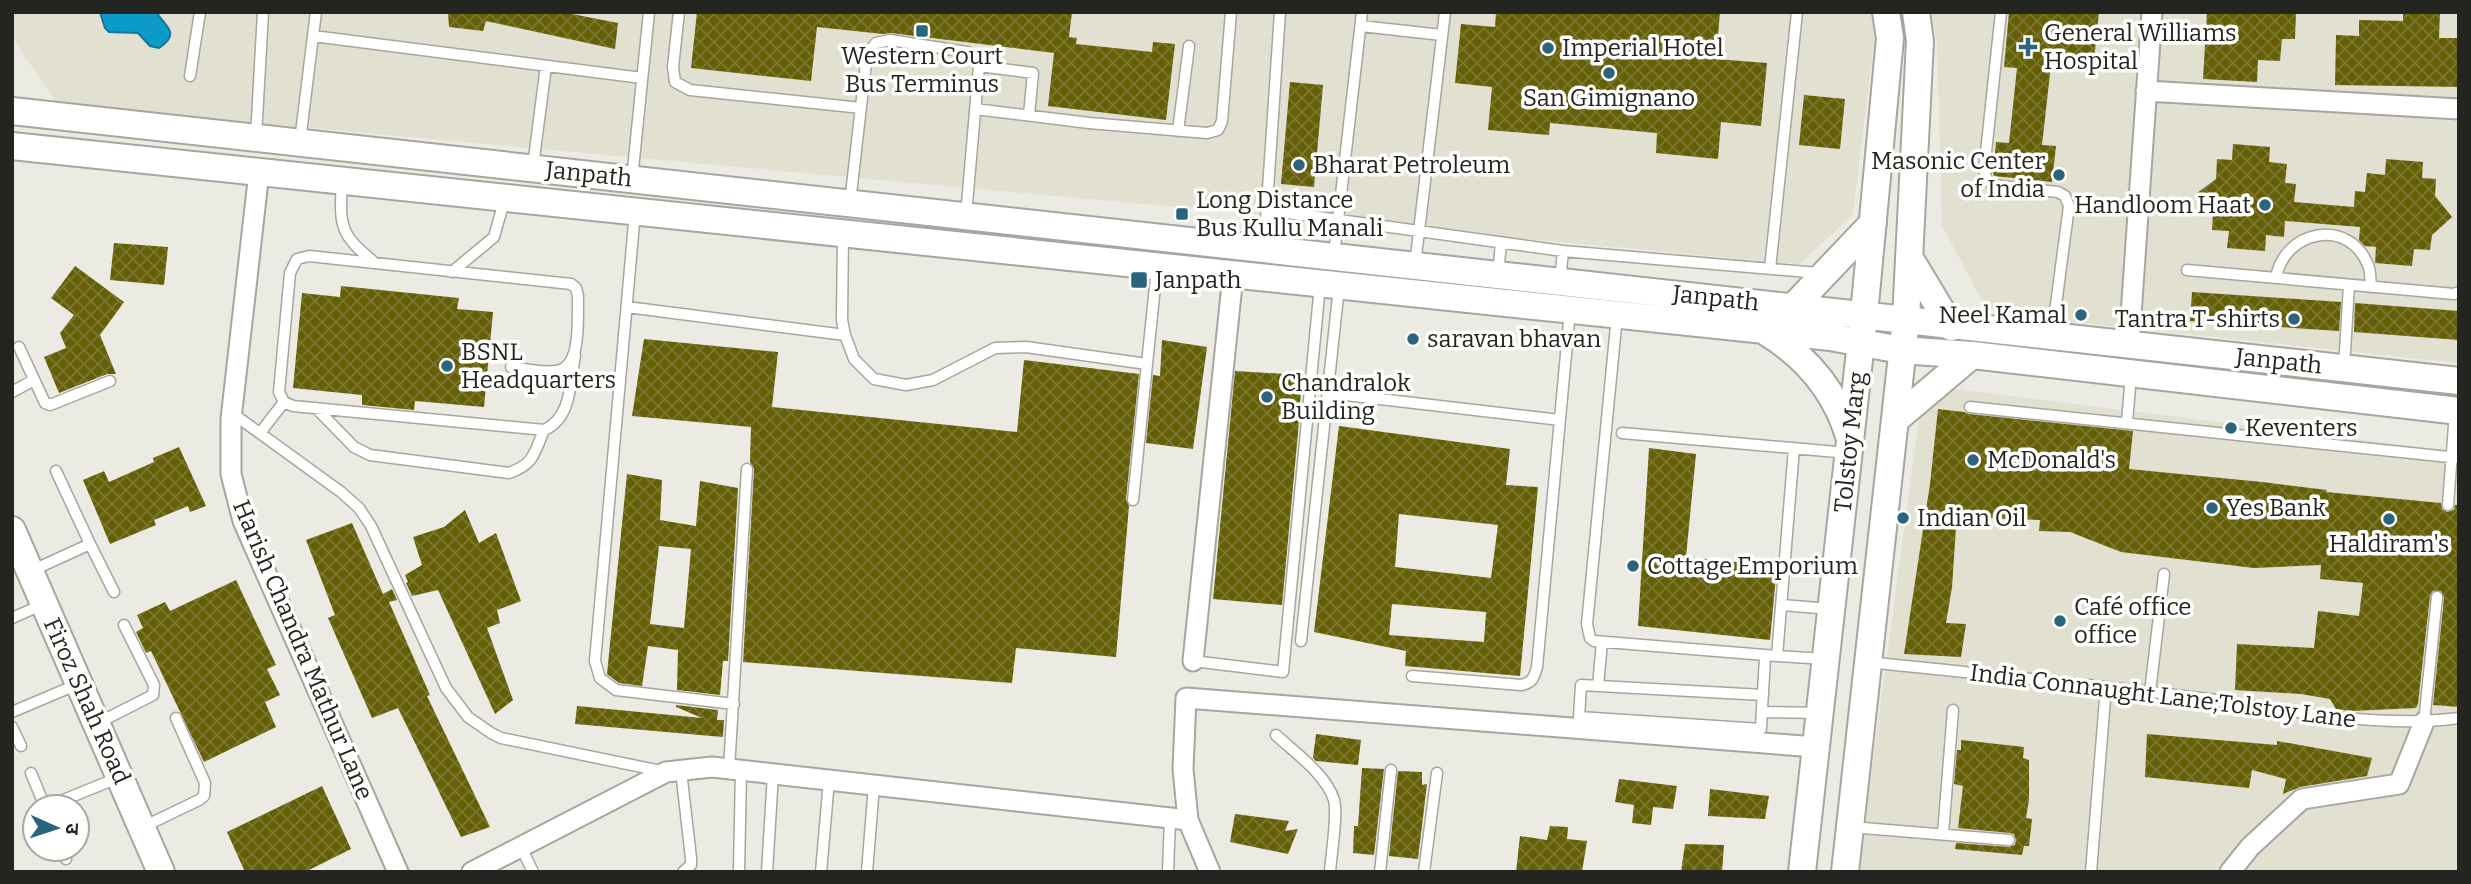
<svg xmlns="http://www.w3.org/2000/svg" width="2471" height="884" viewBox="0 0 2471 884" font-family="Bitter,'Noto Sans Devanagari',serif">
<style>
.built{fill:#e1e0d1}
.water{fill:#0c9ac9;stroke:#137797;stroke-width:2}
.building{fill:url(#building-cross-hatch);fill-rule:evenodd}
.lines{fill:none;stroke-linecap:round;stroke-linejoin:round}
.lane-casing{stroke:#a6a69f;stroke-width:13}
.street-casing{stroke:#a6a69f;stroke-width:23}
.secondary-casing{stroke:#a6a69f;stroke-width:30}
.lane{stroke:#fff;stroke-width:10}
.street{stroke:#fff;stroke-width:19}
.secondary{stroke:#fff;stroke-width:26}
.poi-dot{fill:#2a647d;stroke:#fffffe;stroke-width:2.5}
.labels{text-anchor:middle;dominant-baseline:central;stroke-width:7;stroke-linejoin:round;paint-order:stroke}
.poi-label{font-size:24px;fill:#242421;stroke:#fffffe;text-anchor:start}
.street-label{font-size:24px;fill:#242421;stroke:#fffffe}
</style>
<defs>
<pattern id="building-cross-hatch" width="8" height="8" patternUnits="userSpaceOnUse" patternTransform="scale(1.75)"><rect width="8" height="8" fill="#655f05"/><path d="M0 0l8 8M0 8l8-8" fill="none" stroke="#7b7633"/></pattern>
</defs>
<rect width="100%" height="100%" fill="#ebebe3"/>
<path class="built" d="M 12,12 L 1871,12 L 1876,26 L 1853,214 L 1800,264 L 93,108 L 55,100 L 18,47 L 12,29 Z
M 1931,12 L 2459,12 L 2459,363 L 2054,320 L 1986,309 L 1942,225 L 1937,41 Z
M 1955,389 L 2459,452 L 2459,872 L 1858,872 L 1919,418 Z"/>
<path class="water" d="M 100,12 L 156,12 C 166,27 181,33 159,48 L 150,46 L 138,33 L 109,32 L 105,28 Z"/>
<path class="building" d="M 448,12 L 562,12 L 618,23 L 615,49 L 486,21 L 483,31 L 449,27 Z
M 697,12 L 1072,12 L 1069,37 L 1077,38 L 1076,44 L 1152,52 L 1153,42 L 1175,44 L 1166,120 L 1048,106 L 1054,53 L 891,33 L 883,34 L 817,27 L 811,81 L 691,68 Z
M 1496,12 L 1720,12 L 1716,59 L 1767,63 L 1761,126 L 1721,122 L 1718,159 L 1656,153 L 1657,133 L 1550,123 L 1549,135 L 1488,130 L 1492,87 L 1455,83 L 1461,24 L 1495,27 Z
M 2009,12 L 2099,12 L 2094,60 L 2052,56 L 2042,145 L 2056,146 L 2052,182 L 1994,176 L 1993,174 L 1996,142 L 2009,143 L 2017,68 L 2004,67 Z
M 2207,12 L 2296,12 L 2295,39 L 2282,39 L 2280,61 L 2258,60 L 2257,82 L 2203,79 Z
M 2403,12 L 2440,12 L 2439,38 L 2459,38 L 2459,87 L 2335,85 L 2336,35 L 2359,36 L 2359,20 L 2403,21 Z
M 1290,82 L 1323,85 L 1314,187 L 1281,184 Z
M 1804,95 L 1845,99 L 1840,149 L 1799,145 Z
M 2233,144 L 2270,147 L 2269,162 L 2287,164 L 2285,183 L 2296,184 L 2294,202 L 2354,207 L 2355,191 L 2365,192 L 2367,173 L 2385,175 L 2386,159 L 2423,162 L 2422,178 L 2436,179 L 2435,196 L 2452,217 L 2432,235 L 2430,250 L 2414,249 L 2412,266 L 2375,263 L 2376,247 L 2365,246 L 2359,240 L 2360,227 L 2285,221 L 2284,237 L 2266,235 L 2265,251 L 2227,248 L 2229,231 L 2212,230 L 2213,213 L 2197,193 L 2216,179 L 2217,159 L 2232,160 Z
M 114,243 L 168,247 L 164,285 L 110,280 Z
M 75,266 L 124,302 L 100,335 L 116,374 L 107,374 L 59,393 L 44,357 L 66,348 L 60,333 L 74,315 L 51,298 Z
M 341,286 L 459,298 L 457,309 L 493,312 L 484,407 L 415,401 L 414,410 L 362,405 L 362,395 L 293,388 L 302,293 L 340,297 Z
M 2192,292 L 2341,302 L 2339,331 L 2190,321 Z
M 2355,303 L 2459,311 L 2459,340 L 2354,332 Z
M 644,339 L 778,352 L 772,407 L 1017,432 L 1024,360 L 1139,374 L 1126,499 L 1129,506 L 1116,657 L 1016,648 L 1012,683 L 743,662 L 754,469 L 750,462 L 751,427 L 632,416 Z
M 1162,340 L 1207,347 L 1193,449 L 1146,443 L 1153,375 L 1160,376 Z
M 1235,371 L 1302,375 L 1298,433 L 1282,605 L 1213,599 Z
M 1938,409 L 1964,412 L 1969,414 L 2133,431 L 2129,469 L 2262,482 L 2327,490 L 2326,492 L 2441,503 L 2442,509 L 2447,512 L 2454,510 L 2455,505 L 2459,505 L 2459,707 L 2433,705 L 2444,598 L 2441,591 L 2433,591 L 2430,596 L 2418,704 L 2416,708 L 2351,711 L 2336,709 L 2330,699 L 2301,694 L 2235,690 L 2237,644 L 2314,648 L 2318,611 L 2359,616 L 2363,583 L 2320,579 L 2321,565 L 2254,568 L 2121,552 L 2070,532 L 2039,531 L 2040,520 L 1983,518 L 1983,521 L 1957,513 L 1952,587 L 1946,623 L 1966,624 L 1961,657 L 1904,654 L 1930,484 Z
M 1339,426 L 1510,449 L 1506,485 L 1538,487 L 1520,676 L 1405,666 L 1406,651 L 1314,632 ZM 1399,514 L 1498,525 L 1491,578 L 1395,567 ZM 1392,604 L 1486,612 L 1484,642 L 1389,635 Z
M 179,447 L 206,506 L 190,512 L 188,506 L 154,520 L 156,525 L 110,544 L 83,480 L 104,471 L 109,482 L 154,462 L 153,458 Z
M 1649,448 L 1696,454 L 1686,557 L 1777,566 L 1770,640 L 1638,626 Z
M 627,474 L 662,480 L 660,520 L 696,526 L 700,481 L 738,488 L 728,661 L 723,661 L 720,695 L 677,690 L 678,650 L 648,646 L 642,686 L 619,683 L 607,674 ZM 659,546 L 691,549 L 684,628 L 650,624 Z
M 465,510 L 479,543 L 496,533 L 521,601 L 497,610 L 500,623 L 487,628 L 513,700 L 495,714 L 438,590 L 412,596 L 406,583 L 408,582 L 405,575 L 422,565 L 413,537 L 444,527 Z
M 352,523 L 383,594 L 392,589 L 397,600 L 389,602 L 430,695 L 427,696 L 490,827 L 461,837 L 398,708 L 372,718 L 328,618 L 335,615 L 306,540 Z
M 236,580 L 276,665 L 267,669 L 280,695 L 265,702 L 276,727 L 204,762 L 151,651 L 146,653 L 136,632 L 143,628 L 137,615 L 165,602 L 170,611 Z
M 676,705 L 718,710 L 717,720 L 724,720 L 723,737 L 575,724 L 577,706 L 702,718 L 676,707 Z
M 1316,734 L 1361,740 L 1358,765 L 1316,761 L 1313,758 Z
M 2147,734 L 2277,745 L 2277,741 L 2372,758 L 2367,776 L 2300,787 L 2283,794 L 2286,779 L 2252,770 L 2249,788 L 2145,777 Z
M 1961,740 L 2024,747 L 2023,758 L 2029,760 L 2029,799 L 2026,818 L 2032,819 L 2029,846 L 2024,846 L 2022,855 L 1955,849 L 1956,843 L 2009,847 L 2015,845 L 2016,840 L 2014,834 L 2010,833 L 1958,828 L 1963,786 L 1954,784 L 1957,750 L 1961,750 Z
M 1362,768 L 1384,769 L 1374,855 L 1353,853 L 1354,826 L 1358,826 Z
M 1398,771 L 1422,772 L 1422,785 L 1427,784 L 1418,859 L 1389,856 Z
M 1619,779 L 1677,786 L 1673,809 L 1653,807 L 1651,825 L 1632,823 L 1634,805 L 1615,802 Z
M 322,786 L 351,849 L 305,872 L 245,872 L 227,832 Z
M 1710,789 L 1769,796 L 1765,819 L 1708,816 Z
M 1235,814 L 1289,821 L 1285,831 L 1298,829 L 1288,854 L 1230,842 Z
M 1550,826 L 1568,827 L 1567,839 L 1587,841 L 1582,872 L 1516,872 L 1520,836 L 1547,840 Z
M 1685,844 L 1724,845 L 1722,872 L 1681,872 Z"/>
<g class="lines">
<defs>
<path id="lane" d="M 679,12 L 673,67 L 675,82 L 690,90 L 861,108
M 2001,12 L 1984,171 L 1987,180 L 1993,185 L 2058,192 L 2065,196 L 2069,206 L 2054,320 L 2054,335
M 1361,26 L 1442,35
M 313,36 L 316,12
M 979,66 L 1033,73 L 1029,115
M 190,76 L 200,12
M 975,109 L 1089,123 L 1207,133 L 1218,130 L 1222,121 L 1231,12
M 1178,131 L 1189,46
M 256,137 L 263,12
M 300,141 L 313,36 L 642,78
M 533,166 L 546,66
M 632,179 L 649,12
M 342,183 C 339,228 341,235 375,263
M 850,203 L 867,54 L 876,43 L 890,40 L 967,52 L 975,57 L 979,66 L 966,215
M 1267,210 L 1563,251 L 1819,273
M 635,212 L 595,661 L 600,678 L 616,690 L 734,704
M 843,234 L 842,320 L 845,335
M 1264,248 L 1280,12
M 1334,255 L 1362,12
M 1415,265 L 1445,12
M 1770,269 L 1797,12
M 2187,270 L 2454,294 L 2459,292
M 452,272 L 494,237 L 505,198
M 1498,274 L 1501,243
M 2276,278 C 2284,230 2349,217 2368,265 C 2371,271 2370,280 2371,287
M 1560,281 L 1563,251
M 627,307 L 845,335 L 854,359 L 874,379 L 906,385 L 933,380 L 995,348 L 1026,347 L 1147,364 L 1133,500
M 1617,316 L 1587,624 L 1590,638 L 1594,641 L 1777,656 L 1794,448
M 19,347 L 45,403 L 50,405 L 110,381
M 1147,364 L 1157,267
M 511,367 C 525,369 542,373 556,371 C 583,368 577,316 578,296 L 576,288 L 571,284 L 309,256 L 297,259 L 290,273 L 279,392 L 284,402 L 293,406 L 544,430 C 572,418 570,382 575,355
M 2344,368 L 2349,285
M 12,392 L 34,380
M 1328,393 L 1560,420
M 1970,407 L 2459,458
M 316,408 L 354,447 L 370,455 L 509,473 C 534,464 534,454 544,430
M 232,413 L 341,492 L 359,508 L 371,526 L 446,688 L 468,717 L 491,733 L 501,738 L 661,771
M 2127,422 L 2131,376
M 260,433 L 284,402
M 1622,433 L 1848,453
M 2448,505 L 2455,412
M 90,544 L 114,592
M 31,571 L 90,544 L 56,471
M 1782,605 L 1830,609
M 12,618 L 44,604
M 1301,641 L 1339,287
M 1777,656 L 1824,659
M 1193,661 L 1283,672 L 1320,285
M 1868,662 C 1979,674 2090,684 2200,698 C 2283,709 2377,729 2459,718
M 1412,676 L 1521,685 C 1532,683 1534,678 1537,667 L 1570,311
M 1598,686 L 1602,642
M 2150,692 L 2164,574
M 1763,695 L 1581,685 L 1579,717 L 1761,729 C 1762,704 1764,680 1765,656
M 12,712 L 76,685
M 1762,712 L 1818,713
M 2424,722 L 2437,597
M 98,723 L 153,695 L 154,685 L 124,625
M 12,727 L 21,746
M 1276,735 C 1295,753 1326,774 1334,800 C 1338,815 1331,855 1330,872
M 729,769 L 747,469
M 681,771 L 691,858 L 691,865 L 683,872
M 31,773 L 45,807
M 46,807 L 120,777
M 143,827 L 199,800 L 204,796 L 205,783 L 176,718
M 1851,827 L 2009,840
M 1943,834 L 1953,710
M 521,847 L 533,872
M 62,849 L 66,859
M 739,872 L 741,770
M 767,872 L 773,774
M 821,872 L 829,780
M 867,872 L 874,785
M 1168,872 L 1170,818
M 1380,872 L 1391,770
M 1424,872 L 1437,773
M 2091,872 L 2106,687"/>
<path id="street" d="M 2146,91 L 2459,109
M 259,172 L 231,419 L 231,474 L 243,521 L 398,872
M 2129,344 L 2152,12
M 1193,661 L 1233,275
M 1188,820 L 1183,769 L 1186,698 L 1815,747
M 472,872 L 666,772 L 712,767 L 1188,820 L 1210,872
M 2230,872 L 2250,847 L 2302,799 L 2399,784 L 2424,722"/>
<path id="secondary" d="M 12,111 L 2459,381
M 12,146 L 1830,337 L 1901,350 L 1972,355 L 2459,411
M 1909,257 L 1951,327
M 1793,307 L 1873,223
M 1766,332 C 1807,357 1835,390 1849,436
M 1895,420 L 1972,355
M 12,530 L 161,872
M 1802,872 L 1864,315 L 1890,38 L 1886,12
M 1845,872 L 1906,319 L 1920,41 L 1916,12"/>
</defs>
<use href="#lane" class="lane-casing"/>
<use href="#street" class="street-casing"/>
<use href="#secondary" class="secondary-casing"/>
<use href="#lane" class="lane"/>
<use href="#street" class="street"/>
<use href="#secondary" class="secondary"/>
</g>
<g class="poi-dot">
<rect x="915" y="24" width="14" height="14" rx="3.5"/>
<path d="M2024.5 36.5h7v7h7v7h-7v7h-7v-7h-7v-7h7z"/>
<circle cx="1548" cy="48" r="7"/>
<circle cx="1609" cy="73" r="7"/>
<circle cx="1299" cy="165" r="7"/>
<circle cx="2059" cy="175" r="7"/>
<circle cx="2265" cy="205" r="7"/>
<rect x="1175" y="207" width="14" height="14" rx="3.5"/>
<rect x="1130" y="271" width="18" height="18" rx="3.5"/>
<circle cx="2081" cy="315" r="7"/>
<circle cx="2294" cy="319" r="7"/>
<circle cx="1413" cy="339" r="7"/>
<circle cx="447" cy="366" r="7"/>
<circle cx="1267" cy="397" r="7"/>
<circle cx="2231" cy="428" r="7"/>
<circle cx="1973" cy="460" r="7"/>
<circle cx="2212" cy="508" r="7"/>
<circle cx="1903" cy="518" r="7"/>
<circle cx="2389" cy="519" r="7"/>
<circle cx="1633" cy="566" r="7"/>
<circle cx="2060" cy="621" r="7"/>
</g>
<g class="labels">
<g class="poi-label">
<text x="2044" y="33">General Williams<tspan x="2044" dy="28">Hospital</tspan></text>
<text x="1562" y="48">Imperial Hotel</text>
<text x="922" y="56" text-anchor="middle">Western Court<tspan x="922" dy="28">Bus Terminus</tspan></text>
<text x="1609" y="98" text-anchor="middle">San Gimignano</text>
<text x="2045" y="161" text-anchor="end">Masonic Center<tspan x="2045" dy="28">of India</tspan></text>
<text x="1313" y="165">Bharat Petroleum</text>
<text x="1196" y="200">Long Distance<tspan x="1196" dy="28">Bus Kullu Manali</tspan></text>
<text x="2251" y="205" text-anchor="end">Handloom Haat</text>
<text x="1155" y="280">Janpath</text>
<text x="2067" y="315" text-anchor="end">Neel Kamal</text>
<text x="2280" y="319" text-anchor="end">Tantra T-shirts</text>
<text x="1427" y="339">saravan bhavan</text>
<text x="461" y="352">BSNL<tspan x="461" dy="28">Headquarters</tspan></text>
<text x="1281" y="383">Chandralok<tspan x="1281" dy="28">Building</tspan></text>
<text x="2245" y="428">Keventers</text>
<text x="1987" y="460">McDonald's</text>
<text x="2226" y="508">Yes Bank</text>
<text x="1917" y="518">Indian Oil</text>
<text x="2389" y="544" text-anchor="middle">Haldiram's</text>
<text x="1647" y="566">Cottage Emporium</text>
<text x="2074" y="607">Café office<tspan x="2074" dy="28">office</tspan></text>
</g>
<g class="street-label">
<text transform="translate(589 174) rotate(6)">Janpath</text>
<text transform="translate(1716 298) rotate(6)">Janpath</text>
<text transform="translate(2279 361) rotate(6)">Janpath</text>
<text transform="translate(1850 442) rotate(-84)">Tolstoy Marg</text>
<text transform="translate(303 650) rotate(67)">Harish Chandra Mathur Lane</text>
<text transform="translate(2163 696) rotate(7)">India Connaught Lane;Tolstoy Lane</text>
<text transform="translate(87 701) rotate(66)">Firoz Shah Road</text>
</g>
</g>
<rect width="2471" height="884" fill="none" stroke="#242421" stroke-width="28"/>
<g transform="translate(56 828) rotate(93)"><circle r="33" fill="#fffffe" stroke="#a7a7a6" stroke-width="2"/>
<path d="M0-5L12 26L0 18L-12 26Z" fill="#2a647d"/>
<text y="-10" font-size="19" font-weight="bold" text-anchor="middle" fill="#242421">उ</text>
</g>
</svg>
